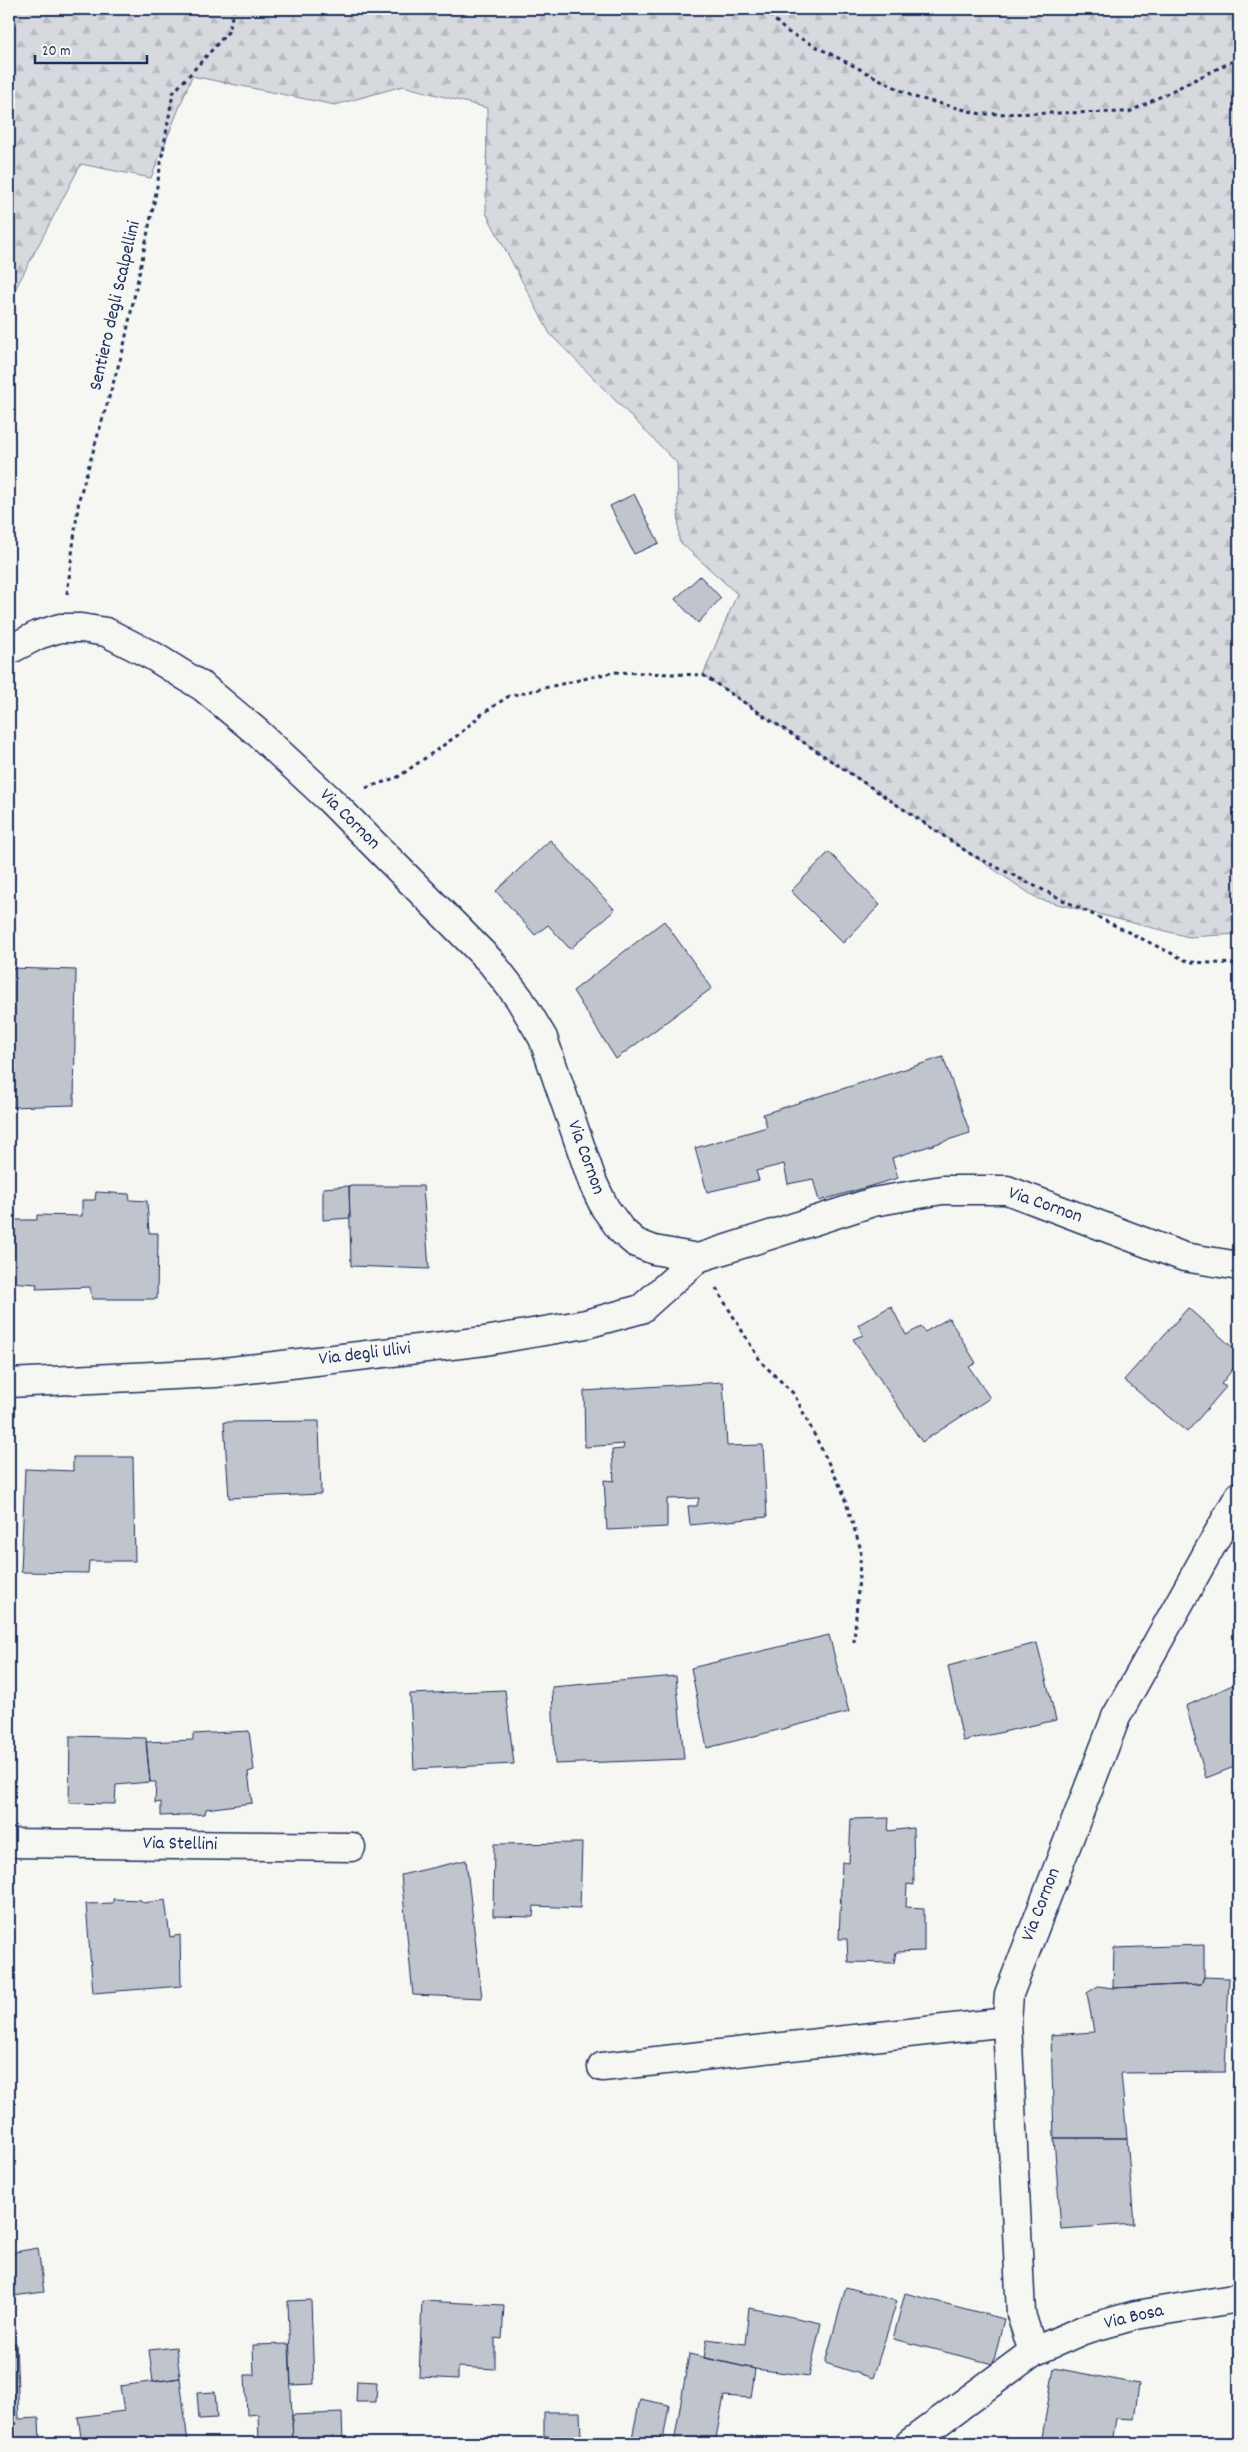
<svg xmlns="http://www.w3.org/2000/svg" width="1248" height="2452" viewBox="0 0 1248 2452" font-family="Dekko,sans-serif">
<style>
.forest{fill:url(#forest-firs);stroke:#78849e}
.building{fill:#c0c4cd;stroke:#1b2f5e}
.lines{fill:none;stroke-linecap:round;stroke-linejoin:round}
.minor-casing{stroke:#1b2f5e;stroke-width:31}
.path{stroke:#1b2f5e;stroke-width:3;stroke-dasharray:4 4;stroke-linecap:butt}
.minor{stroke:#f6f6f2;stroke-width:28}
.labels{text-anchor:middle;dominant-baseline:central;stroke-width:4.5;stroke-linejoin:round;paint-order:stroke}
.street-label{font-size:19px;fill:#1b2f5e;stroke:#f6f6f2}
</style>
<defs>
<pattern id="forest-firs" width="22" height="20" patternUnits="userSpaceOnUse" patternTransform="scale(1.25)"><rect width="22" height="20" fill="#d6d9dd"/><path d="M5 1l3.5 6h-7zM16 11l3.5 6h-7z" fill="#b7bbc0"/></pattern>
</defs>
<rect width="100%" height="100%" fill="#f6f6f2"/>
<filter id="ink" filterUnits="userSpaceOnUse"><feTurbulence type="fractalNoise" baseFrequency=".02" numOctaves="2"/><feDisplacementMap in="SourceGraphic" scale="10" xChannelSelector="R" yChannelSelector="G"/><feConvolveMatrix kernelMatrix="1 2 1 2 8 2 1 2 1" color-interpolation-filters="sRGB"/></filter>
<g filter="url(#ink)">
<path class="forest" d="M 9,9 L 1239,9 L 1239,934 L 1189,937 L 1038,899 L 703,675 L 737,594 L 679,541 L 677,463 L 550,334 L 486,213 L 487,108 L 403,86 L 335,105 L 192,76 L 151,178 L 81,164 L 9,301 Z"/>
<path class="building" d="M 634,494 L 659,543 L 634,554 L 610,506 Z
M 700,576 L 721,598 L 698,623 L 675,599 Z
M 550,840 L 615,910 L 570,949 L 548,925 L 535,935 L 496,891 Z
M 829,852 L 880,905 L 843,943 L 791,891 Z
M 664,921 L 712,988 L 616,1059 L 573,991 Z
M 9,968 L 76,970 L 74,1105 L 9,1107 Z
M 943,1057 L 970,1133 L 892,1158 L 898,1178 L 819,1201 L 813,1179 L 788,1184 L 784,1164 L 756,1171 L 759,1180 L 707,1192 L 695,1148 L 767,1127 L 763,1114 Z
M 349,1186 L 423,1186 L 429,1269 L 351,1266 Z
M 349,1186 L 350,1218 L 323,1220 L 323,1188 Z
M 96,1192 L 129,1194 L 130,1200 L 147,1201 L 149,1233 L 158,1233 L 157,1299 L 92,1299 L 90,1287 L 36,1289 L 37,1284 L 9,1282 L 9,1220 L 37,1220 L 37,1215 L 82,1216 L 82,1200 L 95,1200 Z
M 891,1306 L 906,1335 L 921,1327 L 925,1332 L 949,1318 L 976,1363 L 969,1367 L 990,1398 L 922,1442 L 853,1339 L 863,1335 L 858,1325 Z
M 1188,1308 L 1239,1353 L 1239,1361 L 1221,1384 L 1226,1387 L 1187,1432 L 1124,1380 Z
M 723,1382 L 727,1446 L 763,1445 L 767,1517 L 690,1525 L 688,1506 L 697,1506 L 699,1498 L 667,1499 L 667,1527 L 607,1530 L 604,1480 L 614,1481 L 612,1450 L 623,1449 L 624,1444 L 585,1447 L 584,1391 Z
M 319,1421 L 321,1494 L 229,1498 L 224,1422 Z
M 73,1457 L 133,1457 L 135,1561 L 89,1561 L 88,1573 L 21,1572 L 25,1469 L 73,1471 Z
M 829,1635 L 849,1712 L 707,1748 L 691,1668 Z
M 1037,1643 L 1056,1720 L 963,1741 L 948,1666 Z
M 676,1676 L 684,1759 L 555,1764 L 552,1687 Z
M 1239,1682 L 1239,1765 L 1206,1778 L 1186,1706 Z
M 505,1690 L 514,1764 L 414,1769 L 410,1694 Z
M 249,1731 L 254,1770 L 248,1772 L 252,1803 L 206,1809 L 205,1814 L 161,1816 L 161,1802 L 155,1803 L 156,1782 L 150,1782 L 146,1742 L 193,1740 L 193,1734 Z
M 70,1736 L 146,1738 L 150,1782 L 116,1785 L 115,1804 L 69,1803 Z
M 889,1818 L 888,1831 L 913,1828 L 914,1885 L 907,1884 L 906,1907 L 924,1908 L 924,1951 L 896,1952 L 894,1963 L 848,1962 L 847,1939 L 839,1939 L 842,1862 L 849,1863 L 851,1819 Z
M 582,1843 L 580,1908 L 534,1906 L 533,1917 L 493,1916 L 494,1844 Z
M 466,1860 L 482,1998 L 413,1995 L 401,1875 Z
M 113,1899 L 141,1900 L 143,1903 L 165,1900 L 170,1937 L 180,1935 L 181,1986 L 93,1993 L 86,1904 L 113,1903 Z
M 1204,1945 L 1204,1977 L 1201,1984 L 1113,1988 L 1114,1948 Z
M 1204,1977 L 1229,1978 L 1225,2072 L 1121,2073 L 1127,2138 L 1054,2138 L 1051,2035 L 1094,2032 L 1087,1993 L 1098,1986 L 1113,1988 L 1201,1984 Z
M 1054,2138 L 1127,2138 L 1134,2224 L 1061,2229 Z
M 38,2248 L 44,2292 L 13,2296 L 12,2280 L 9,2281 L 9,2253 Z
M 846,2287 L 897,2301 L 873,2378 L 825,2363 Z
M 905,2293 L 1004,2319 L 993,2364 L 893,2339 Z
M 311,2300 L 314,2384 L 291,2385 L 288,2301 Z
M 422,2301 L 504,2305 L 502,2339 L 495,2338 L 495,2369 L 458,2367 L 458,2379 L 419,2377 Z
M 749,2308 L 821,2323 L 809,2376 L 755,2369 L 704,2358 L 707,2339 L 745,2344 Z
M 9,2343 L 16,2343 L 19,2419 L 39,2418 L 40,2443 L 9,2443 Z
M 289,2344 L 293,2443 L 259,2443 L 258,2414 L 247,2415 L 245,2375 L 254,2375 L 253,2345 Z
M 176,2347 L 180,2378 L 153,2382 L 149,2350 Z
M 689,2354 L 755,2369 L 751,2398 L 724,2396 L 715,2443 L 674,2443 Z
M 1054,2368 L 1139,2384 L 1134,2419 L 1116,2418 L 1112,2443 L 1041,2443 Z
M 180,2378 L 188,2443 L 82,2443 L 78,2417 L 124,2411 L 120,2386 Z
M 357,2381 L 377,2382 L 376,2402 L 356,2402 Z
M 215,2392 L 217,2418 L 199,2419 L 197,2393 Z
M 640,2399 L 669,2405 L 663,2441 L 632,2438 Z
M 544,2412 L 580,2412 L 581,2437 L 544,2436 Z
M 342,2413 L 343,2443 L 293,2443 L 292,2415 Z
M 597,2437 L 632,2438 L 656,2440 L 655,2443 L 596,2443 Z"/>
<g class="lines">
<defs>
<path id="minor" d="M 9,650 L 38,635 L 60,628 L 81,628 L 106,632 L 153,656 L 203,687 L 258,733 L 329,799 L 491,962 L 519,998 L 543,1038 L 593,1183 L 605,1208 L 621,1230 L 636,1243 L 654,1250 L 698,1258 L 873,1202 L 942,1190 L 1007,1190 L 1184,1257 L 1239,1266
M 9,1383 L 215,1373 L 485,1341 L 586,1324 L 641,1309 L 698,1258
M 9,1843 L 351,1847
M 602,2067 L 1007,2022
M 1033,2352 L 1021,2314 L 1007,2022 L 1009,1994 L 1116,1717 L 1239,1496
M 910,2443 L 1033,2352 L 1083,2330 L 1136,2315 L 1239,2298"/>
</defs>
<use href="#minor" class="minor-casing"/>
<path class="path" d="M 764,9 L 786,31 L 914,97 L 981,114 L 1129,112 L 1239,58
M 67,594 L 79,499 L 123,350 L 155,198 L 173,93 L 228,32 L 234,9
M 366,788 L 398,777 L 458,735 L 482,714 L 509,696 L 614,672 L 703,675 L 972,855 L 1189,962 L 1239,964
M 716,1288 L 761,1362 L 794,1394 L 842,1490 L 861,1550 L 854,1642"/>
<use href="#minor" class="minor"/>
</g>
</g>
<g class="labels">
<g class="street-label">
<text transform="translate(116 306) rotate(-77)">Sentiero degli Scalpellini</text>
<text transform="translate(349 820) rotate(45)">Via Cornon</text>
<text transform="translate(585 1158) rotate(70)">Via Cornon</text>
<text transform="translate(1045 1206) rotate(19)">Via Cornon</text>
<text transform="translate(365 1355) rotate(-7)">Via degli Ulivi</text>
<text transform="translate(180 1845) rotate(1)">Via Stellini</text>
<text transform="translate(1042 1905) rotate(-69)">Via Cornon</text>
<text transform="translate(1134 2318) rotate(-13)">Via Bosa</text>
</g>
</g>
<rect width="1248" height="2452" fill="none" stroke="#f6f6f2" stroke-width="30"/>
<rect x="15" y="15" width="1218" height="2422" fill="none" stroke="#1b2f5e" stroke-width="2" filter="url(#ink)"/>
<path d="M35 55v8h112v-8" fill="none" stroke="#1b2f5e" stroke-width="2.5"/>
<text x="42" y="55" font-size="15" fill="#1b2f5e" stroke="#f6f6f2" stroke-width="4" paint-order="stroke">20 m</text>
</svg>
